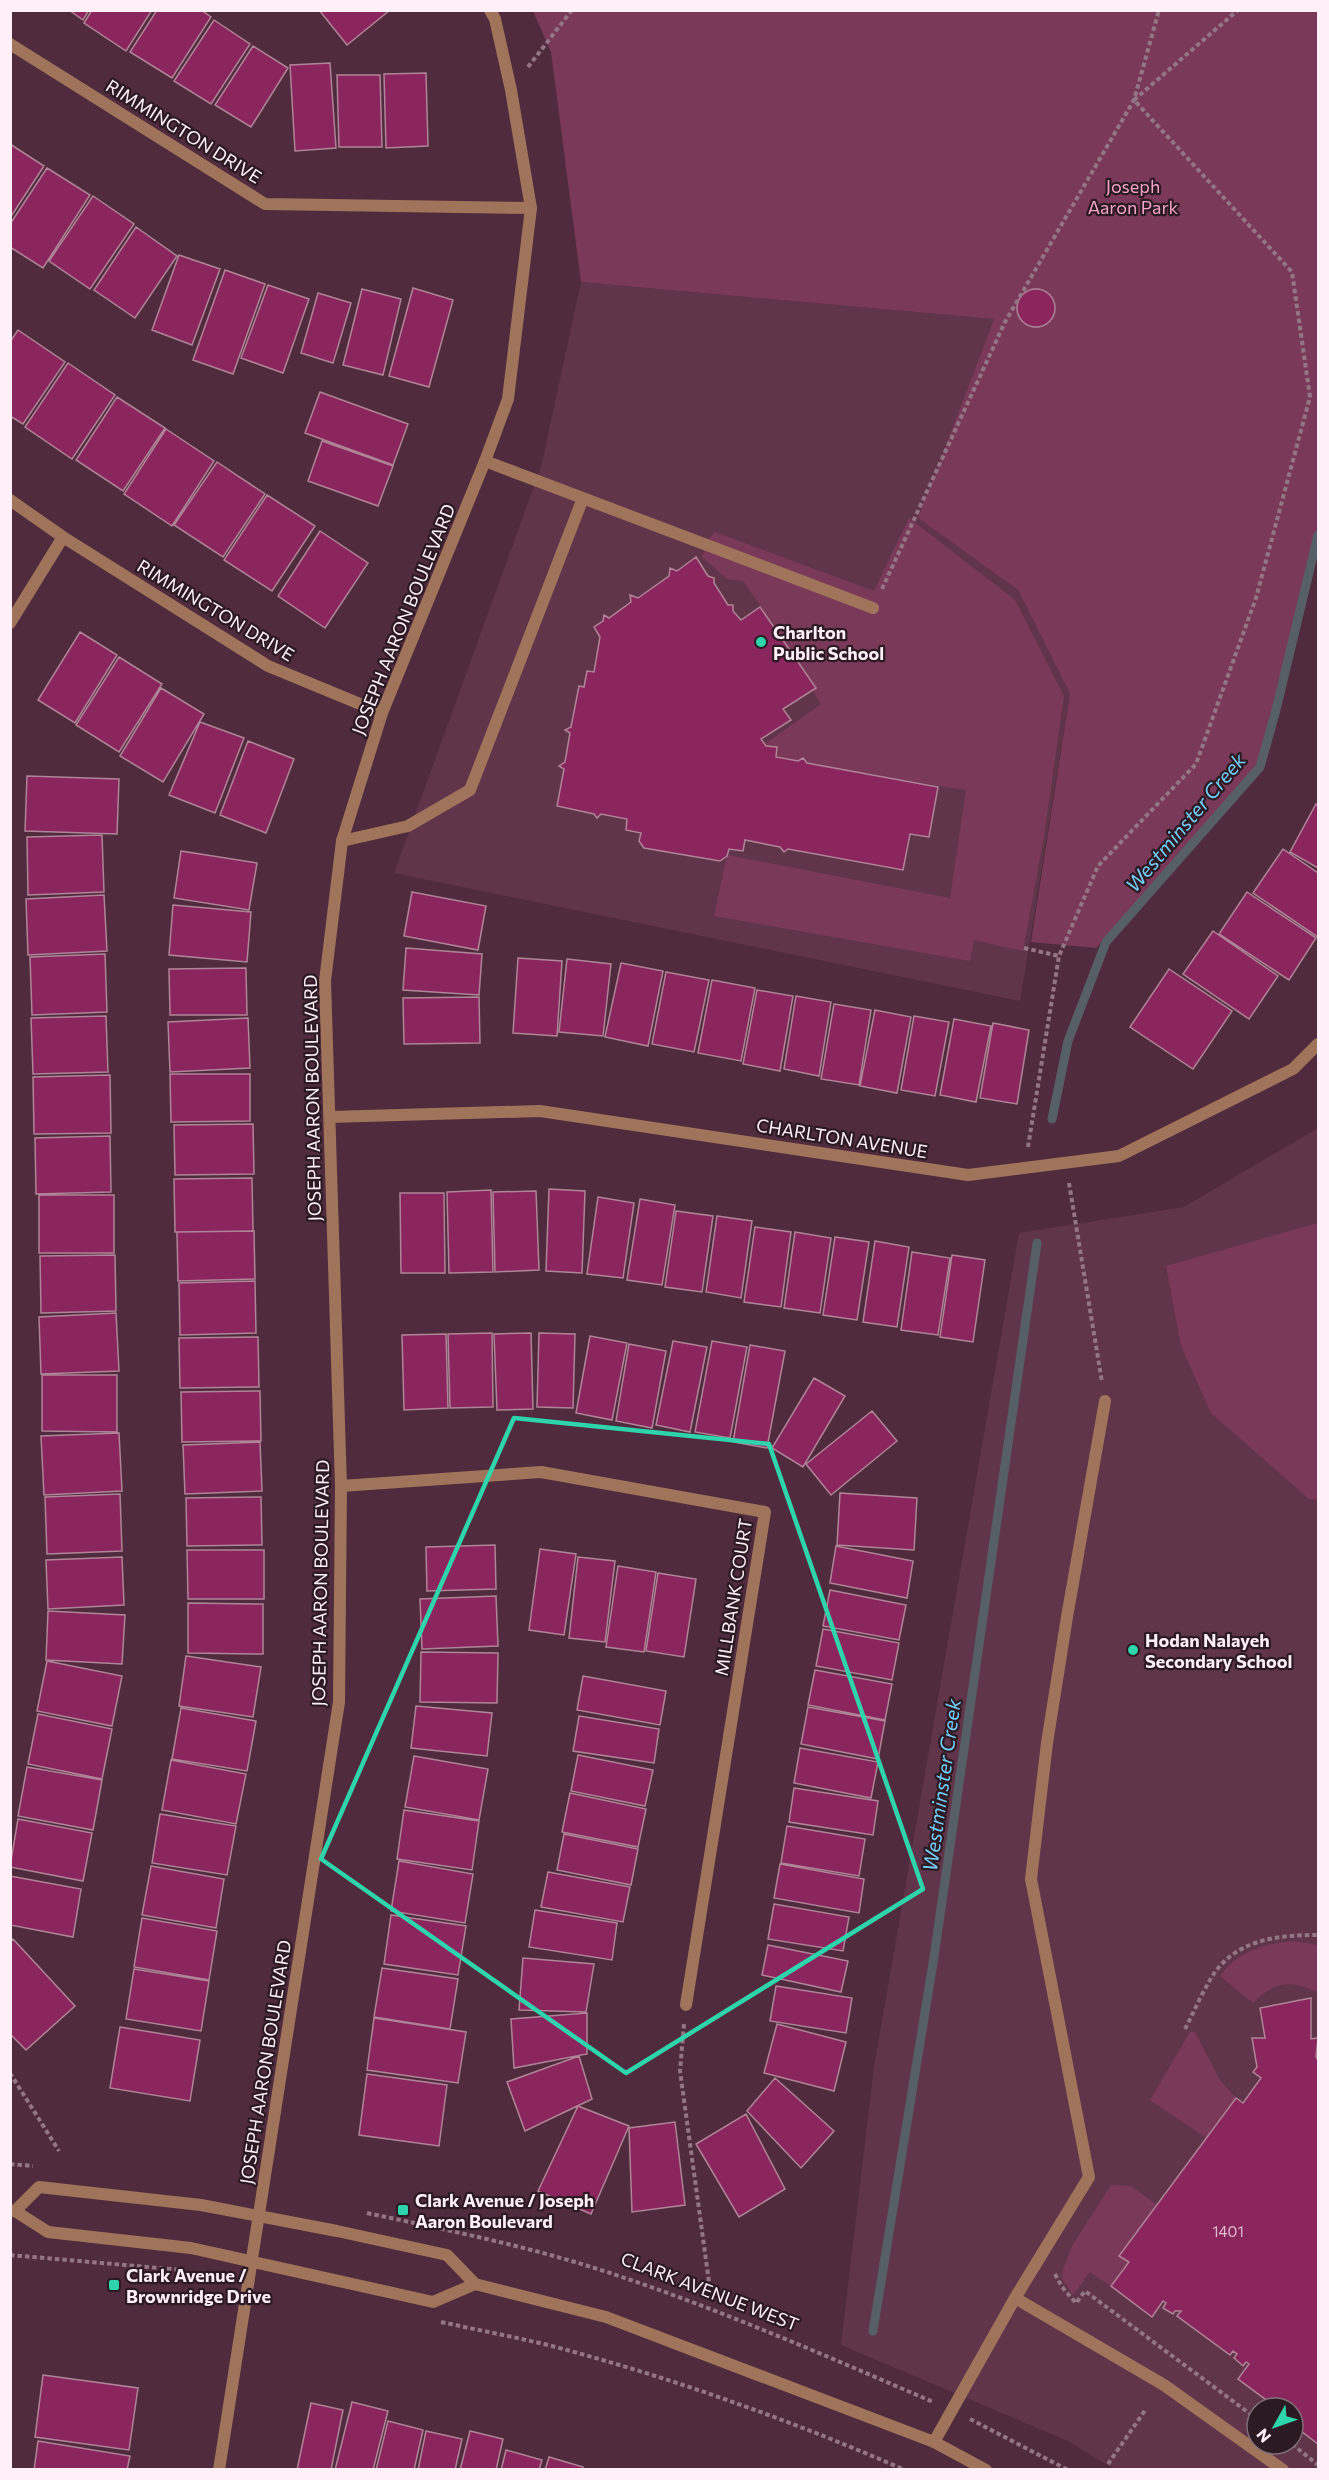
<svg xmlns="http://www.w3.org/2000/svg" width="1329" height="2480" viewBox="0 0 1329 2480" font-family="Commissioner,sans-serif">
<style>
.built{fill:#60354a;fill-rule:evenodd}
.green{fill:#7a3959}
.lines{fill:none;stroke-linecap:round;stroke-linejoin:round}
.stream{stroke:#565e66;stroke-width:9}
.building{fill:#8a265d;stroke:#b08497;stroke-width:1.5}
.path{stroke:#937684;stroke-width:4;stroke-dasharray:4.5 3;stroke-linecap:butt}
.service{stroke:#9f745b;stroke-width:12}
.minor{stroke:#9f745b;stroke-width:12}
.tertiary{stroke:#9f745b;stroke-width:12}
.marked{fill:none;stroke:#2ed4ab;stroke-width:4.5;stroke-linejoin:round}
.poi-dot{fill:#2ed4ab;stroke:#2b1a22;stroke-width:2}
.labels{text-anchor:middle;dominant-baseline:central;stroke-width:4.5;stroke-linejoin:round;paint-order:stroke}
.number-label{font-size:15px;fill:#e2bdd0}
.street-label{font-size:18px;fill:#ffeff6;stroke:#2b1a22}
.park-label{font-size:18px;fill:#f4a4c9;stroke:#2b1a22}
.poi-label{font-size:18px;font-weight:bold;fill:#ffeff6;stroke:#2b1a22;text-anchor:start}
.water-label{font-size:20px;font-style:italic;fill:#74cef9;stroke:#2b1a22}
</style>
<rect width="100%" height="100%" fill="#502b3d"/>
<path class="built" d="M 581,282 L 994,319 L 918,518 L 1018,590 L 1070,694 L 1020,1001 L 394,873 L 541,467 Z
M 1318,1128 L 1318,2469 L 1114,2469 L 1068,2441 L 841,2345 L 874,2067 L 1019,1233 L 1184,1207 ZM 1257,2408 L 1293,2408 L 1293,2444 L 1257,2444 Z"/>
<path class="green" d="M 533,11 L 1318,11 L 1318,524 L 1258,776 L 1096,948 L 1031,942 L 1070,694 L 1018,590 L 918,518 L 994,319 L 581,282 L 551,52 Z
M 909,518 L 1015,600 L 1064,696 L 1044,836 L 1023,951 L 974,940 L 970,961 L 714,916 L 727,855 L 950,898 L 966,790 L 770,761 L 765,744 L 821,704 L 760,605 L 743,581 L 727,579 L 702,557 L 708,540 L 715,532 L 874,591 Z
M 1318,1223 L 1318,1500 L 1309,1499 L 1211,1413 L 1181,1346 L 1166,1266 Z
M 1294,1941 L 1318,1945 L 1318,1989 L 1316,1992 C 1289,1979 1274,1982 1253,2003 L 1220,1976 C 1238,1951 1264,1944 1294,1941 Z
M 1190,2032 L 1195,2032 L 1219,2079 L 1236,2098 L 1206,2138 L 1150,2100 Z
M 1111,2185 L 1131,2186 L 1157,2205 L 1120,2256 L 1129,2262 L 1111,2286 L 1090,2272 L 1073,2295 L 1062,2279 L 1063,2270 L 1072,2246 Z"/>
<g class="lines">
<path class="stream" d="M 1052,1119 L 1068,1041 L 1106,942 L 1260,767 L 1276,710 L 1318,535
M 873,2331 L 934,1957 L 1037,1243"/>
</g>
<path class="building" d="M 69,10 L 89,10 L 83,20 Z
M 92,10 L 152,10 L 126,51 L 84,23 Z
M 157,10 L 201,10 L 211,17 L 172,78 L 130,52 Z
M 319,10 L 390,10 L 347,45 Z
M 214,20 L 250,44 L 211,104 L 174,81 Z
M 253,46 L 288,68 L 251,127 L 215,105 Z
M 330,63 L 336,148 L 295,151 L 290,65 Z
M 426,73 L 428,146 L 386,148 L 384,74 Z
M 337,75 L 380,75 L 382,147 L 339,147 Z
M 10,144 L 44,166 L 10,218 Z
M 47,168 L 90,195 L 43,268 L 10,247 L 10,224 Z
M 93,196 L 134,224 L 90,289 L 49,261 Z
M 136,227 L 177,256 L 135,318 L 94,290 Z
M 179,255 L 220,269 L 192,345 L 152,330 Z
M 225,270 L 265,284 L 233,374 L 193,360 Z
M 268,285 L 309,299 L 283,373 L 241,358 Z
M 413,288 L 453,300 L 429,387 L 389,376 Z
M 362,289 L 401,299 L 383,375 L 343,365 Z
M1017 308a19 19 0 1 1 38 0a19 19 0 1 1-38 0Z
M 318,293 L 351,303 L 333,363 L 301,353 Z
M 18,330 L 65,362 L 23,424 L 10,416 L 10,342 Z
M 68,363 L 115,395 L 72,459 L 25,427 Z
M 320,392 L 408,424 L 393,465 L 305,433 Z
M 117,397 L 165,428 L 123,491 L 76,460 Z
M 166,429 L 214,461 L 172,526 L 124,494 Z
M 322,441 L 393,466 L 378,506 L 308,481 Z
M 217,462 L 265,494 L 223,557 L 174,525 Z
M 267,495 L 315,526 L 272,591 L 224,560 Z
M 320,531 L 368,563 L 325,628 L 278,596 Z
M 696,557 L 708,576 L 714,578 L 714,583 L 728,605 L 733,605 L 733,611 L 741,620 L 760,607 L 816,688 L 783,709 L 791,720 L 761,739 L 766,746 L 777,747 L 776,757 L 798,761 L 803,758 L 807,763 L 938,787 L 929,837 L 910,834 L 903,870 L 788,849 L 784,852 L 780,847 L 745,840 L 743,851 L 729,849 L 727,856 L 720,861 L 644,848 L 639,841 L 641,833 L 626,830 L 627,819 L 601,814 L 597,818 L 594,814 L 557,806 L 564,769 L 559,766 L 565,762 L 570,733 L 565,730 L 571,727 L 579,686 L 584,687 L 587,671 L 594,672 L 600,637 L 594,627 L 603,621 L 604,615 L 609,618 L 631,602 L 630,595 L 638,598 L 669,576 L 670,568 L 677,571 Z
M 80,632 L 117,655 L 75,723 L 38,700 Z
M 119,657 L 162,684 L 119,752 L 76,725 Z
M 161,688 L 204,714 L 163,782 L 120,756 Z
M 200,722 L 244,738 L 215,813 L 169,795 Z
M 248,741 L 294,759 L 266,833 L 220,815 Z
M 27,776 L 119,779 L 117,834 L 25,831 Z
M 1316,804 L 1318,806 L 1318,868 L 1290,852 Z
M 102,835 L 104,892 L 28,895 L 27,837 Z
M 1283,849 L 1318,873 L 1318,937 L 1253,893 Z
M 181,851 L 257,863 L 249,910 L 174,898 Z
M 412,892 L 486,906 L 478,950 L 404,936 Z
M 1247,892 L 1316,938 L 1289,980 L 1219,934 Z
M 104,895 L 107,951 L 28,955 L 26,899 Z
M 173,905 L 251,912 L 247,962 L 169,955 Z
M 1213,931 L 1278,976 L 1249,1019 L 1183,974 Z
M 406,948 L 482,954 L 479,995 L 403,990 Z
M 105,954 L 107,1012 L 32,1015 L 30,957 Z
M 518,958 L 562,961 L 557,1036 L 513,1033 Z
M 567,959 L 611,964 L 603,1036 L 559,1032 Z
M 621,963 L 663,971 L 648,1046 L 605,1037 Z
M 246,968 L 247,1015 L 170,1015 L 169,969 Z
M 1169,969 L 1232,1011 L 1193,1069 L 1130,1027 Z
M 666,972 L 709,980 L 694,1052 L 652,1044 Z
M 712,980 L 755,988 L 741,1061 L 698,1053 Z
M 757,990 L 793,996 L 780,1071 L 743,1064 Z
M 796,996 L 831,1002 L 819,1076 L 784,1069 Z
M 479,997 L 480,1043 L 404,1044 L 403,998 Z
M 834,1004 L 871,1010 L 859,1085 L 821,1079 Z
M 875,1010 L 911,1017 L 897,1093 L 860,1086 Z
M 106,1016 L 108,1072 L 33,1074 L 31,1018 Z
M 914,1016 L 949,1022 L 935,1096 L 901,1090 Z
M 248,1018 L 250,1068 L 170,1072 L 168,1022 Z
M 954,1019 L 991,1026 L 976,1102 L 940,1095 Z
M 993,1023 L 1029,1030 L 1017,1104 L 980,1098 Z
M 170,1074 L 250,1074 L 250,1121 L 171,1122 Z
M 110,1075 L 111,1133 L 34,1134 L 33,1077 Z
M 253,1124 L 254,1174 L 175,1175 L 174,1125 Z
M 110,1136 L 111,1192 L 36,1194 L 35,1138 Z
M 252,1178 L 253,1231 L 175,1232 L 174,1179 Z
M 549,1189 L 585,1191 L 582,1273 L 546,1271 Z
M 491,1190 L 493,1272 L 449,1273 L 447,1192 Z
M 536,1191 L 539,1270 L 495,1272 L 493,1192 Z
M 400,1193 L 444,1193 L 445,1273 L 401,1273 Z
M 39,1195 L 114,1195 L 114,1253 L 39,1253 Z
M 598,1197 L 634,1203 L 623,1278 L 587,1274 Z
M 640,1199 L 675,1205 L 662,1285 L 627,1280 Z
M 676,1211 L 713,1216 L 702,1292 L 665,1287 Z
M 717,1216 L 752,1221 L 741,1298 L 706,1292 Z
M 755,1227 L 791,1232 L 781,1307 L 744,1302 Z
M 254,1231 L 255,1279 L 178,1281 L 177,1232 Z
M 795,1232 L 831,1238 L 820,1313 L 784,1308 Z
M 835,1237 L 869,1242 L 857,1320 L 823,1315 Z
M 875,1241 L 909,1247 L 897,1327 L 863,1322 Z
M 912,1252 L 950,1258 L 938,1335 L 901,1330 Z
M 115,1255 L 116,1311 L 41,1313 L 40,1256 Z
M 952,1255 L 985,1260 L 973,1342 L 940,1337 Z
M 255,1281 L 256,1333 L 180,1335 L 179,1283 Z
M 116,1313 L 119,1371 L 41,1374 L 39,1317 Z
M 492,1333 L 493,1407 L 450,1408 L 448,1334 Z
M 531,1333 L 533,1409 L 497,1410 L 494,1334 Z
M 539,1333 L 575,1334 L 573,1408 L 537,1407 Z
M 446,1334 L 448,1408 L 404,1410 L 402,1335 Z
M 590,1336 L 627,1343 L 612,1420 L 576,1413 Z
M 258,1337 L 259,1387 L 180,1388 L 179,1338 Z
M 673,1341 L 707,1347 L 690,1432 L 656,1425 Z
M 712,1341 L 747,1347 L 730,1438 L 695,1432 Z
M 629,1344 L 666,1351 L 652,1428 L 616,1421 Z
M 750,1345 L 785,1351 L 767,1448 L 733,1442 Z
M 42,1375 L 117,1375 L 117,1432 L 42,1431 Z
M 814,1378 L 845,1396 L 803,1467 L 772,1448 Z
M 260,1391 L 261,1441 L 182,1442 L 181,1392 Z
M 872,1411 L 897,1441 L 831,1495 L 806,1464 Z
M 119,1433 L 122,1491 L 44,1495 L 41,1436 Z
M 260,1442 L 262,1491 L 185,1494 L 183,1445 Z
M 840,1493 L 917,1498 L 914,1550 L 837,1545 Z
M 120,1494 L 122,1551 L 47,1554 L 45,1497 Z
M 261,1497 L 262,1545 L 187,1546 L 186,1498 Z
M 495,1545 L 496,1589 L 427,1591 L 426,1547 Z
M 836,1546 L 913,1561 L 907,1598 L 830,1583 Z
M 540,1549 L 576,1554 L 564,1635 L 529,1630 Z
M 187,1550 L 264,1550 L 264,1599 L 188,1599 Z
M 122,1557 L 124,1605 L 48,1609 L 46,1560 Z
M 578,1557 L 615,1561 L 605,1642 L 569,1638 Z
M 618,1566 L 656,1572 L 644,1652 L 606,1647 Z
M 658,1573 L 696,1579 L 684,1657 L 646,1651 Z
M 830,1590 L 906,1605 L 899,1640 L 823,1626 Z
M 496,1596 L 498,1646 L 422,1649 L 420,1599 Z
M 188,1603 L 263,1604 L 263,1654 L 188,1653 Z
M 48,1611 L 125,1615 L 122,1664 L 46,1660 Z
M 823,1629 L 899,1643 L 892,1680 L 816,1666 Z
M 421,1652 L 498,1653 L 497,1703 L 420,1702 Z
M 186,1656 L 261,1667 L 253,1717 L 179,1706 Z
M 47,1661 L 122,1676 L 112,1726 L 37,1711 Z
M 815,1670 L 892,1684 L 885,1720 L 808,1705 Z
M 583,1676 L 666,1691 L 660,1725 L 577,1710 Z
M 416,1706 L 492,1713 L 487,1756 L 411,1748 Z
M 808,1707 L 885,1721 L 878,1759 L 801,1744 Z
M 181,1708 L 256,1721 L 247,1771 L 172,1759 Z
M 38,1714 L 112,1729 L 102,1779 L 28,1764 Z
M 579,1716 L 659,1729 L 654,1763 L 573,1751 Z
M 800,1748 L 878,1762 L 871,1798 L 794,1783 Z
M 578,1755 L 653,1770 L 645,1806 L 571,1791 Z
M 414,1756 L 488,1769 L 479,1820 L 405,1807 Z
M 171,1760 L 246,1774 L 236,1824 L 162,1810 Z
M 27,1767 L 102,1780 L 93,1830 L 18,1816 Z
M 794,1788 L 878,1801 L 873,1835 L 789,1822 Z
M 570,1793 L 646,1809 L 638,1847 L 562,1832 Z
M 404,1810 L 479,1821 L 472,1870 L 397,1859 Z
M 160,1814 L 236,1826 L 227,1875 L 152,1863 Z
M 18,1819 L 92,1833 L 83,1881 L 10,1867 Z
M 787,1826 L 865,1839 L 859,1876 L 781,1863 Z
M 564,1834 L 638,1849 L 631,1885 L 557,1870 Z
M 399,1861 L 473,1874 L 465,1923 L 391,1911 Z
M 780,1864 L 864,1879 L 859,1913 L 774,1898 Z
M 151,1866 L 224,1879 L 216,1928 L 142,1915 Z
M 548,1872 L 630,1887 L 623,1922 L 541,1907 Z
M 10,1876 L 81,1889 L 73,1937 L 10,1925 Z
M 774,1904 L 849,1917 L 843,1951 L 768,1939 Z
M 535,1910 L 617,1923 L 612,1960 L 529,1947 Z
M 391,1915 L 466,1926 L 458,1975 L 384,1964 Z
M 142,1918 L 217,1931 L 209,1980 L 134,1967 Z
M 13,1939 L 75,2006 L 26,2050 L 10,2034 L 10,1942 Z
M 768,1945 L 848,1961 L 841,1992 L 762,1975 Z
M 523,1958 L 594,1964 L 586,2012 L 519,2010 Z
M 382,1968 L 458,1979 L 450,2029 L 374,2017 Z
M 134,1969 L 209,1981 L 201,2031 L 126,2019 Z
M 776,1986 L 852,1998 L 846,2033 L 770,2021 Z
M 1311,1998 L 1311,2039 L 1318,2038 L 1316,2057 L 1318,2060 L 1318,2444 L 1297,2428 L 1302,2421 L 1293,2415 L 1293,2408 L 1277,2408 L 1238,2379 L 1249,2364 L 1246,2362 L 1243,2366 L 1234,2358 L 1237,2354 L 1233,2351 L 1230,2355 L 1177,2316 L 1181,2311 L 1175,2311 L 1173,2314 L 1163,2308 L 1166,2303 L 1163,2301 L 1152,2317 L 1111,2286 L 1129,2262 L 1119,2256 L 1236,2098 L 1243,2103 L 1261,2078 L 1253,2072 L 1257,2067 L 1252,2038 L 1265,2038 L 1260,2008 Z
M 587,2013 L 587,2054 L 514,2068 L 511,2019 Z
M 374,2018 L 466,2032 L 458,2083 L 367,2070 Z
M 777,2024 L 846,2042 L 834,2091 L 764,2073 Z
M 120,2027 L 200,2040 L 190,2101 L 110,2088 Z
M 579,2056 L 592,2099 L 525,2131 L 507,2082 Z
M 367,2074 L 447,2085 L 439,2146 L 359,2135 Z
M 775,2078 L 834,2131 L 801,2168 L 747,2111 Z
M 578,2106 L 629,2126 L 591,2214 L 538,2191 Z
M 746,2114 L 785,2189 L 739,2217 L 696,2144 Z
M 675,2122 L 685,2205 L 632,2212 L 629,2128 Z
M 43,2375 L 138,2388 L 129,2450 L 35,2437 Z
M 352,2402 L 388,2411 L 373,2470 L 335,2470 Z
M 311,2403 L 343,2410 L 331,2470 L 297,2470 Z
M 388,2421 L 423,2430 L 414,2470 L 376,2470 Z
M 426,2431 L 462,2439 L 455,2470 L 418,2470 Z
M 470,2431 L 503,2439 L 496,2470 L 460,2470 Z
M 38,2441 L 130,2456 L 127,2470 L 34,2470 Z
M 506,2450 L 542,2460 L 539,2470 L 501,2470 Z
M 549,2457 L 583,2467 L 582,2470 L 545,2470 Z"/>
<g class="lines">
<path class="path" d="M 528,67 L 572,10
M 882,589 L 1005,322 L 1134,100 L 1159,10
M 1024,948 L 1059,956
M 1028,1147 L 1059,956 L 1098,866 L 1196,764 L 1256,598 L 1310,397 L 1292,272 L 1134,100 L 1238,10
M 1069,1183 L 1102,1382
M 684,2024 L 680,2071 L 709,2282
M 1185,2029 C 1194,2012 1207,1981 1219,1967 C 1244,1938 1283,1935 1318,1935
M 10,2073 L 59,2151
M 10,2164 L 33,2166
M 367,2213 C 452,2231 537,2248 619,2276 C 726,2312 829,2357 933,2402
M 10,2255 L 182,2270
M 1055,2274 L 1062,2287 L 1076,2303 L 1085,2291 L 1257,2419
M 441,2322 C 478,2330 515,2337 552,2346 C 673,2378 790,2420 905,2470
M 970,2419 L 1068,2470
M 1292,2444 L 1318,2465
M 1108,2464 L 1146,2409"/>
<path class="service" d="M 485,461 L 873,608
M 342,841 L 408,826 L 470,790 L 583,498
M 1015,2298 L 1089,2177 L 1031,1879 L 1047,1743 L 1067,1617 L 1105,1401
M 934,2442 L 1015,2298 L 1164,2385 L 1283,2470"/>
<path class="minor" d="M 10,44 L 265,204 L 531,208
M 10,500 L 63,537 L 268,666 L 382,713
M 10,623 L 63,537
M 330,1117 L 540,1111 L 968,1175 L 1119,1156 L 1293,1069 L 1318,1044
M 341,1486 L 541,1472 L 765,1512 L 686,2005"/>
<path class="tertiary" d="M 10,2211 L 15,2211 L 48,2232 L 191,2248 L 433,2302 L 475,2284
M 15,2211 L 39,2187 L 201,2205 L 337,2231 L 447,2255 L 475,2284 L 606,2317 L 934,2442 L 986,2470
M 219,2470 L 339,1702 L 341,1486 L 325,981 L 342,841 L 382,713 L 485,461 L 508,399 L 531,208 L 511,90 L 495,19 L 490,10"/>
</g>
<path class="marked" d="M 514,1418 L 769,1444 L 923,1889 L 626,2073 L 321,1859 Z"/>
<g class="poi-dot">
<circle cx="761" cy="642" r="6"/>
<circle cx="1133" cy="1650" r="6"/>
<rect x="397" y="2204" width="12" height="12" rx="3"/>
<rect x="108" y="2279" width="12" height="12" rx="3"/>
</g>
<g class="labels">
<g class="number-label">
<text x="1228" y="2231">1401</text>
</g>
<g class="street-label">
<text transform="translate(184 131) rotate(32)">RIMMINGTON DRIVE</text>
<text transform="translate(216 610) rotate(31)">RIMMINGTON DRIVE</text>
<text transform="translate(403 619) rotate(-68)">JOSEPH AARON BOULEVARD</text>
<text transform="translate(312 1098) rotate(-91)">JOSEPH AARON BOULEVARD</text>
<text transform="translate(842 1138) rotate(9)">CHARLTON AVENUE</text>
<text transform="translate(320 1583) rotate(-89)">JOSEPH AARON BOULEVARD</text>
<text transform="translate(733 1597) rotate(-81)">MILLBANK COURT</text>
<text transform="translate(265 2062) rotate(-81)">JOSEPH AARON BOULEVARD</text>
<text transform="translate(710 2291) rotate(21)">CLARK AVENUE WEST</text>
</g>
<g class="park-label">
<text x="1133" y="186">Joseph<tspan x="1133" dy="21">Aaron Park</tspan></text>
</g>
<g class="poi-label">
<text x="773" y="632">Charlton<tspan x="773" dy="21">Public School</tspan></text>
<text x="1145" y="1640">Hodan Nalayeh<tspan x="1145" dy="21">Secondary School</tspan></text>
<text x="415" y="2200">Clark Avenue / Joseph<tspan x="415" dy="21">Aaron Boulevard</tspan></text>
<text x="126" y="2275">Clark Avenue /<tspan x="126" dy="21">Brownridge Drive</tspan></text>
</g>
<g class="water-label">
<text transform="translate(1185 822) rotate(-50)">Westminster Creek</text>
<text transform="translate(941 1785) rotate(-82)">Westminster Creek</text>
</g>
</g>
<rect width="1329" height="2480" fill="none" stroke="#ffeff6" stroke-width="24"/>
<g transform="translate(1275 2426) rotate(230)"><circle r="28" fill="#2b1a22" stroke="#806f77" stroke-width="1.5"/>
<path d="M0-4.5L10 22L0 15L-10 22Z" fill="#2ed4ab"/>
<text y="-9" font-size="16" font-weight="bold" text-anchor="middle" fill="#ffeff6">N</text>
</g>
</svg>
